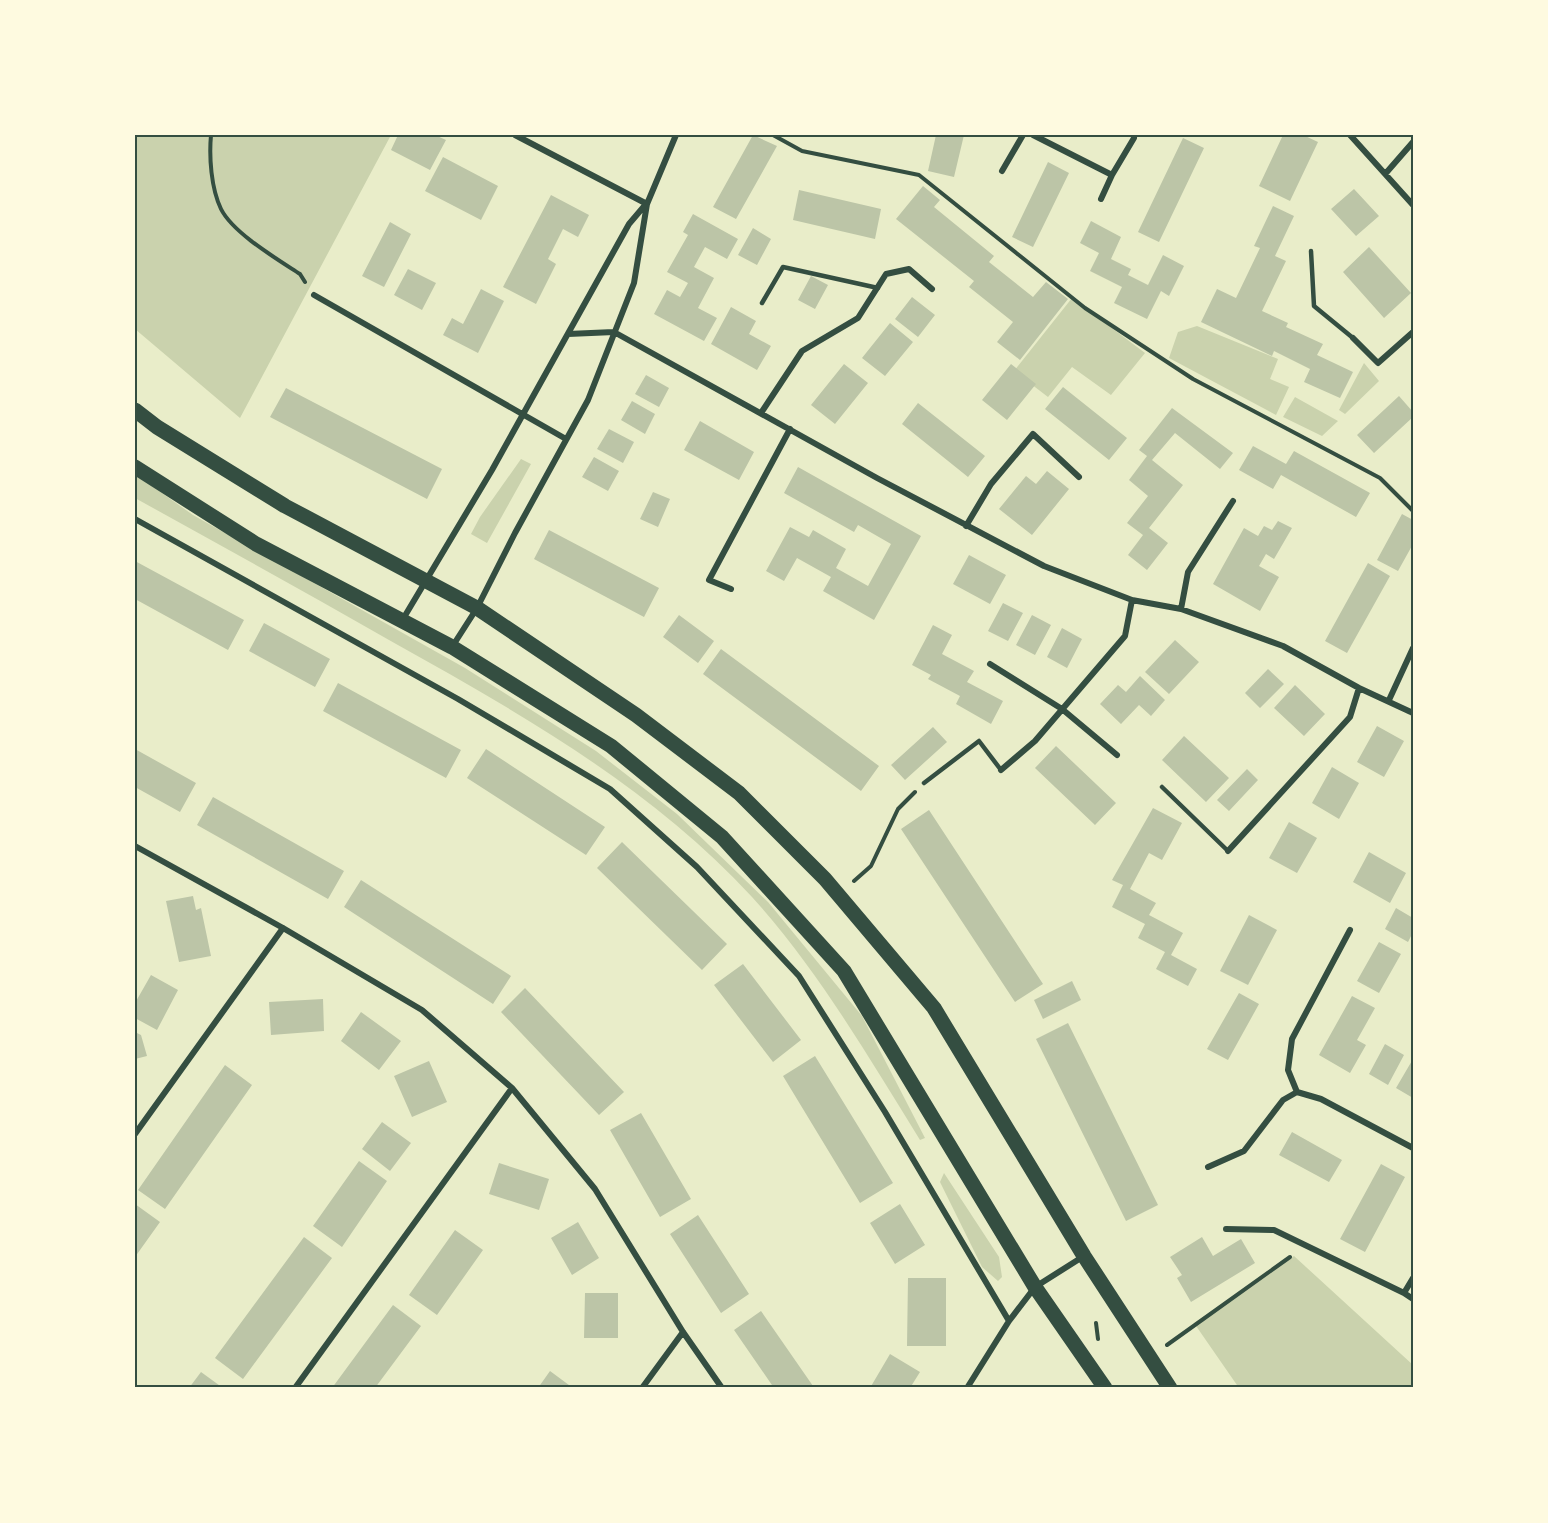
<svg xmlns="http://www.w3.org/2000/svg" width="1548" height="1523" viewBox="0 0 1548 1523" font-family="'Public Sans',sans-serif">
<style>
.green{fill:#cad2ad}
.building{fill:#bcc5a7}
.lines{fill:none;stroke-linecap:round;stroke-linejoin:round}
.path{stroke:#344e41;stroke-width:4}
.service{stroke:#344e41;stroke-width:4.5}
.minor{stroke:#344e41;stroke-width:6}
.primary{stroke:#344e41;stroke-width:15}
.neatline{fill:none;stroke:#344e41;stroke-width:2}
</style>
<rect width="100%" height="100%" fill="#e9edc9"/>
<path class="green" d="M 135,135 L 391,135 L 240,418 L 135,329 Z
M 1072,298 L 1145,353 L 1111,395 L 1072,367 L 1048,397 L 1014,371 Z
M 1197,326 L 1278,359 L 1270,379 L 1289,387 L 1276,415 L 1169,358 L 1178,332 Z
M 1364,363 L 1379,381 L 1345,414 L 1339,410 Z
M 1295,397 L 1338,421 L 1322,436 L 1283,417 Z
M 521,459 L 531,464 L 487,543 L 471,534 L 480,517 Z
M 135,474 L 193,515 L 465,668 L 596,751 L 677,814 L 768,902 L 862,1016 L 925,1138 L 920,1140 C 868,1056 818,970 752,897 C 651,787 518,712 389,640 C 305,592 220,545 135,498 Z
M 944,1173 L 999,1257 L 1002,1277 L 998,1281 L 982,1267 L 940,1182 Z
M 1294,1256 L 1413,1365 L 1413,1388 L 1239,1388 L 1194,1323 Z"/>
<path class="building" d="M 398,135 L 435,135 L 446,140 L 430,170 L 391,150 Z
M 753,135 L 777,146 L 736,219 L 713,207 Z
M 936,135 L 964,135 L 954,177 L 928,171 Z
M 1283,135 L 1303,135 L 1318,142 L 1290,201 L 1259,186 Z
M 1183,138 L 1204,148 L 1159,242 L 1138,232 Z
M 443,157 L 498,186 L 481,220 L 425,191 Z
M 1048,162 L 1069,173 L 1033,247 L 1012,237 Z
M 923,186 L 940,200 L 934,207 L 994,256 L 989,262 L 1033,297 L 1046,282 L 1068,299 L 1020,360 L 997,342 L 1013,322 L 969,287 L 974,281 L 896,219 Z
M 1354,189 L 1379,216 L 1356,236 L 1331,209 Z
M 799,190 L 881,209 L 875,239 L 793,220 Z
M 551,195 L 589,215 L 578,237 L 563,229 L 548,259 L 556,264 L 536,304 L 503,287 Z
M 1273,206 L 1294,216 L 1275,256 L 1286,261 L 1262,311 L 1288,323 L 1286,327 L 1323,344 L 1317,355 L 1353,372 L 1340,398 L 1304,382 L 1310,369 L 1274,351 L 1272,356 L 1201,322 L 1217,289 L 1236,298 L 1260,248 L 1254,246 Z
M 693,214 L 738,239 L 727,259 L 705,247 L 694,267 L 714,278 L 698,308 L 717,318 L 704,341 L 654,314 L 667,290 L 680,297 L 688,283 L 667,272 L 688,235 L 683,232 Z
M 1091,221 L 1121,237 L 1111,259 L 1131,269 L 1128,275 L 1148,285 L 1163,255 L 1184,266 L 1169,296 L 1161,291 L 1147,319 L 1114,303 L 1122,287 L 1090,271 L 1099,253 L 1080,243 Z
M 390,222 L 411,234 L 384,287 L 362,276 Z
M 753,228 L 771,239 L 757,265 L 738,255 Z
M 1369,247 L 1411,293 L 1384,318 L 1343,272 Z
M 408,269 L 436,283 L 422,310 L 394,295 Z
M 811,276 L 828,285 L 815,309 L 798,300 Z
M 481,289 L 504,301 L 478,353 L 443,335 L 452,318 L 463,324 Z
M 912,297 L 935,315 L 918,337 L 895,319 Z
M 731,307 L 756,321 L 749,334 L 771,346 L 757,370 L 711,344 Z
M 890,323 L 913,342 L 885,376 L 862,358 Z
M 844,364 L 868,383 L 835,424 L 811,405 Z
M 1011,364 L 1036,384 L 1007,420 L 982,400 Z
M 646,375 L 669,388 L 659,407 L 635,394 Z
M 1063,387 L 1127,438 L 1109,460 L 1045,409 Z
M 286,388 L 442,469 L 427,499 L 270,417 Z
M 1399,396 L 1413,412 L 1413,417 L 1374,453 L 1357,435 Z
M 632,401 L 655,414 L 645,434 L 621,420 Z
M 918,403 L 985,456 L 968,477 L 902,424 Z
M 1172,408 L 1233,453 L 1220,469 L 1175,433 L 1152,460 L 1183,485 L 1149,528 L 1168,543 L 1147,570 L 1128,555 L 1143,535 L 1127,523 L 1148,496 L 1129,480 L 1147,456 L 1139,450 Z
M 700,421 L 754,452 L 739,480 L 684,450 Z
M 609,429 L 634,442 L 623,463 L 597,449 Z
M 1253,446 L 1286,464 L 1294,451 L 1370,493 L 1356,517 L 1281,475 L 1273,489 L 1239,470 Z
M 594,457 L 619,471 L 608,491 L 582,477 Z
M 798,467 L 921,536 L 874,620 L 823,591 L 831,577 L 797,558 L 784,581 L 766,571 L 790,527 L 809,537 L 813,530 L 846,549 L 836,568 L 868,586 L 891,544 L 858,525 L 854,532 L 784,493 Z
M 1047,471 L 1069,489 L 1032,535 L 999,509 L 1026,476 L 1036,484 Z
M 653,492 L 670,499 L 658,527 L 640,519 Z
M 1402,514 L 1413,520 L 1413,544 L 1398,571 L 1377,560 Z
M 1278,521 L 1292,528 L 1274,559 L 1266,554 L 1259,566 L 1279,577 L 1260,611 L 1213,584 L 1244,528 L 1258,536 L 1264,526 L 1272,530 Z
M 549,530 L 659,588 L 644,617 L 534,559 Z
M 969,555 L 1006,575 L 990,604 L 953,584 Z
M 135,561 L 244,620 L 228,650 L 135,599 Z
M 1368,563 L 1390,576 L 1347,653 L 1325,641 Z
M 1003,603 L 1023,613 L 1008,641 L 988,631 Z
M 679,615 L 714,641 L 698,663 L 663,637 Z
M 1032,615 L 1051,625 L 1035,655 L 1016,645 Z
M 264,623 L 330,659 L 315,687 L 249,651 Z
M 933,625 L 952,635 L 942,654 L 974,671 L 967,682 L 1003,701 L 991,724 L 956,704 L 960,696 L 928,679 L 931,675 L 912,665 Z
M 1062,628 L 1082,639 L 1067,668 L 1047,657 Z
M 1175,640 L 1199,662 L 1169,694 L 1145,672 Z
M 721,649 L 879,766 L 861,791 L 703,674 Z
M 1268,669 L 1284,684 L 1260,708 L 1245,693 Z
M 1140,676 L 1165,700 L 1151,716 L 1139,705 L 1121,724 L 1100,704 L 1118,685 L 1126,692 Z
M 338,683 L 461,750 L 446,778 L 323,711 Z
M 1295,685 L 1325,714 L 1304,736 L 1274,708 Z
M 1377,726 L 1404,741 L 1384,777 L 1357,762 Z
M 933,727 L 947,742 L 905,780 L 891,765 Z
M 1184,736 L 1229,778 L 1206,802 L 1162,760 Z
M 1056,746 L 1116,803 L 1095,825 L 1035,768 Z
M 135,749 L 196,783 L 180,812 L 135,787 Z
M 486,749 L 605,827 L 586,855 L 467,778 Z
M 1332,767 L 1359,783 L 1339,819 L 1312,803 Z
M 1247,769 L 1258,780 L 1229,811 L 1217,800 Z
M 213,797 L 344,871 L 328,899 L 197,825 Z
M 1153,808 L 1182,823 L 1162,860 L 1149,853 L 1130,889 L 1156,903 L 1149,915 L 1183,933 L 1171,955 L 1197,969 L 1188,986 L 1156,969 L 1165,952 L 1138,938 L 1145,924 L 1112,907 L 1123,885 L 1112,880 Z
M 929,810 L 1043,984 L 1015,1002 L 901,829 Z
M 1289,822 L 1317,838 L 1297,873 L 1269,858 Z
M 622,842 L 727,944 L 702,970 L 597,868 Z
M 1369,852 L 1406,873 L 1390,903 L 1353,882 Z
M 361,880 L 511,976 L 493,1004 L 344,907 Z
M 193,896 L 196,910 L 201,908 L 211,956 L 179,962 L 166,901 Z
M 1396,908 L 1413,918 L 1413,932 L 1408,942 L 1385,929 Z
M 1249,915 L 1277,930 L 1248,985 L 1220,971 Z
M 1379,942 L 1401,954 L 1379,993 L 1357,981 Z
M 743,964 L 801,1040 L 773,1062 L 714,985 Z
M 151,975 L 178,990 L 157,1030 L 135,1018 L 135,1003 Z
M 1072,981 L 1081,1000 L 1043,1019 L 1034,1000 Z
M 525,988 L 624,1092 L 599,1115 L 501,1012 Z
M 1239,993 L 1259,1004 L 1228,1060 L 1207,1049 Z
M 1352,996 L 1375,1008 L 1357,1040 L 1366,1045 L 1350,1073 L 1319,1055 Z
M 323,999 L 324,1031 L 271,1035 L 269,1002 Z
M 361,1012 L 401,1041 L 379,1070 L 341,1041 Z
M 1068,1023 L 1158,1205 L 1126,1221 L 1036,1039 Z
M 135,1032 L 141,1035 L 147,1056 L 135,1059 Z
M 1385,1044 L 1404,1055 L 1388,1085 L 1369,1074 Z
M 815,1056 L 893,1183 L 860,1203 L 783,1076 Z
M 1413,1059 L 1413,1098 L 1396,1088 Z
M 429,1061 L 447,1102 L 412,1117 L 394,1076 Z
M 225,1065 L 252,1085 L 165,1209 L 138,1190 Z
M 641,1113 L 691,1199 L 660,1217 L 610,1130 Z
M 382,1122 L 411,1143 L 390,1171 L 362,1149 Z
M 1292,1132 L 1342,1160 L 1329,1182 L 1279,1155 Z
M 359,1161 L 387,1181 L 342,1247 L 313,1226 Z
M 499,1163 L 549,1179 L 539,1210 L 489,1194 Z
M 1381,1164 L 1405,1177 L 1365,1252 L 1340,1239 Z
M 135,1204 L 160,1222 L 135,1257 Z
M 900,1204 L 925,1245 L 895,1264 L 870,1223 Z
M 698,1215 L 749,1294 L 721,1313 L 670,1234 Z
M 578,1222 L 599,1258 L 572,1275 L 551,1238 Z
M 455,1230 L 483,1250 L 437,1315 L 409,1295 Z
M 304,1237 L 332,1258 L 243,1379 L 215,1358 Z
M 1202,1237 L 1213,1256 L 1241,1239 L 1255,1263 L 1191,1302 L 1177,1278 L 1182,1275 L 1170,1257 Z
M 908,1278 L 946,1278 L 946,1346 L 907,1346 Z
M 585,1293 L 618,1293 L 618,1338 L 584,1338 Z
M 393,1305 L 421,1326 L 375,1388 L 332,1388 Z
M 761,1311 L 813,1386 L 809,1388 L 774,1388 L 734,1330 Z
M 890,1354 L 920,1372 L 910,1388 L 870,1388 Z
M 550,1371 L 573,1388 L 538,1388 Z
M 201,1372 L 223,1388 L 189,1388 Z"/>
<g class="lines">
<path class="path" d="M 211,135 C 209,157 211,188 221,209 C 233,233 277,259 300,274 L 305,282
M 773,135 L 802,151 L 919,175 L 1085,308 L 1193,379 L 1380,478 L 1413,511
M 854,881 L 871,866 L 898,809 L 915,792
M 1096,1323 L 1098,1339
M 1167,1345 L 1290,1257"/>
<path class="service" d="M 1311,251 L 1314,306 L 1353,338
M 762,303 L 783,267 L 878,288
M 924,783 L 979,741 L 1001,770
M 1162,787 L 1228,851"/>
<path class="minor" d="M 515,135 L 647,204
M 1033,135 L 1112,175
M 1350,135 L 1413,205
M 1002,171 L 1023,135
M 1386,173 L 1413,142
M 1101,199 L 1112,175 L 1134,138
M 314,295 L 566,439
M 568,334 L 614,332 L 877,478 L 1044,566 L 1132,600 L 1181,609 L 1283,646 L 1359,688 L 1413,713
M 1353,338 L 1378,363 L 1413,332
M 761,413 L 802,351 L 858,318 L 886,274 L 909,269 L 932,289
M 135,519 L 458,699 L 610,789 L 697,867 L 799,976 L 885,1112 L 1009,1321
M 966,526 L 991,484 L 1033,434 L 1079,477
M 731,589 L 709,580 L 790,429
M 1181,609 L 1188,572 L 1233,501
M 403,619 L 492,470 L 629,224 L 646,204
M 452,647 L 477,608 L 515,533 L 588,400 L 634,283 L 647,204 L 676,135
M 990,664 L 1062,709 L 1117,755
M 1389,700 L 1413,648
M 1001,770 L 1035,741 L 1125,636 L 1132,600
M 135,846 L 283,928 L 422,1010 L 512,1088 L 595,1189 L 683,1332 L 722,1388
M 1228,851 L 1350,717 L 1359,688
M 1297,1092 L 1288,1070 L 1292,1039 L 1350,930
M 135,1134 L 283,928
M 1208,1167 L 1244,1151 L 1283,1100 L 1297,1092 L 1321,1099 L 1413,1148
M 1226,1229 L 1274,1230 L 1404,1293 L 1413,1278
M 1404,1293 L 1413,1299
M 295,1388 L 512,1088
M 642,1388 L 683,1332
M 967,1388 L 1009,1321 L 1035,1287 L 1084,1256"/>
<path class="primary" d="M 135,410 L 157,427 L 285,506 L 477,608 L 636,715 L 739,793 L 825,879 L 934,1008 L 1084,1256 L 1170,1388
M 135,467 L 256,544 L 452,647 L 611,746 L 722,837 L 844,971 L 1035,1287 L 1105,1388"/>
</g>
<rect width="1548" height="1523" fill="none" stroke="#fefae0" stroke-width="273"/>
<rect x="136" y="136" width="1276" height="1250" class="neatline"/>
</svg>
